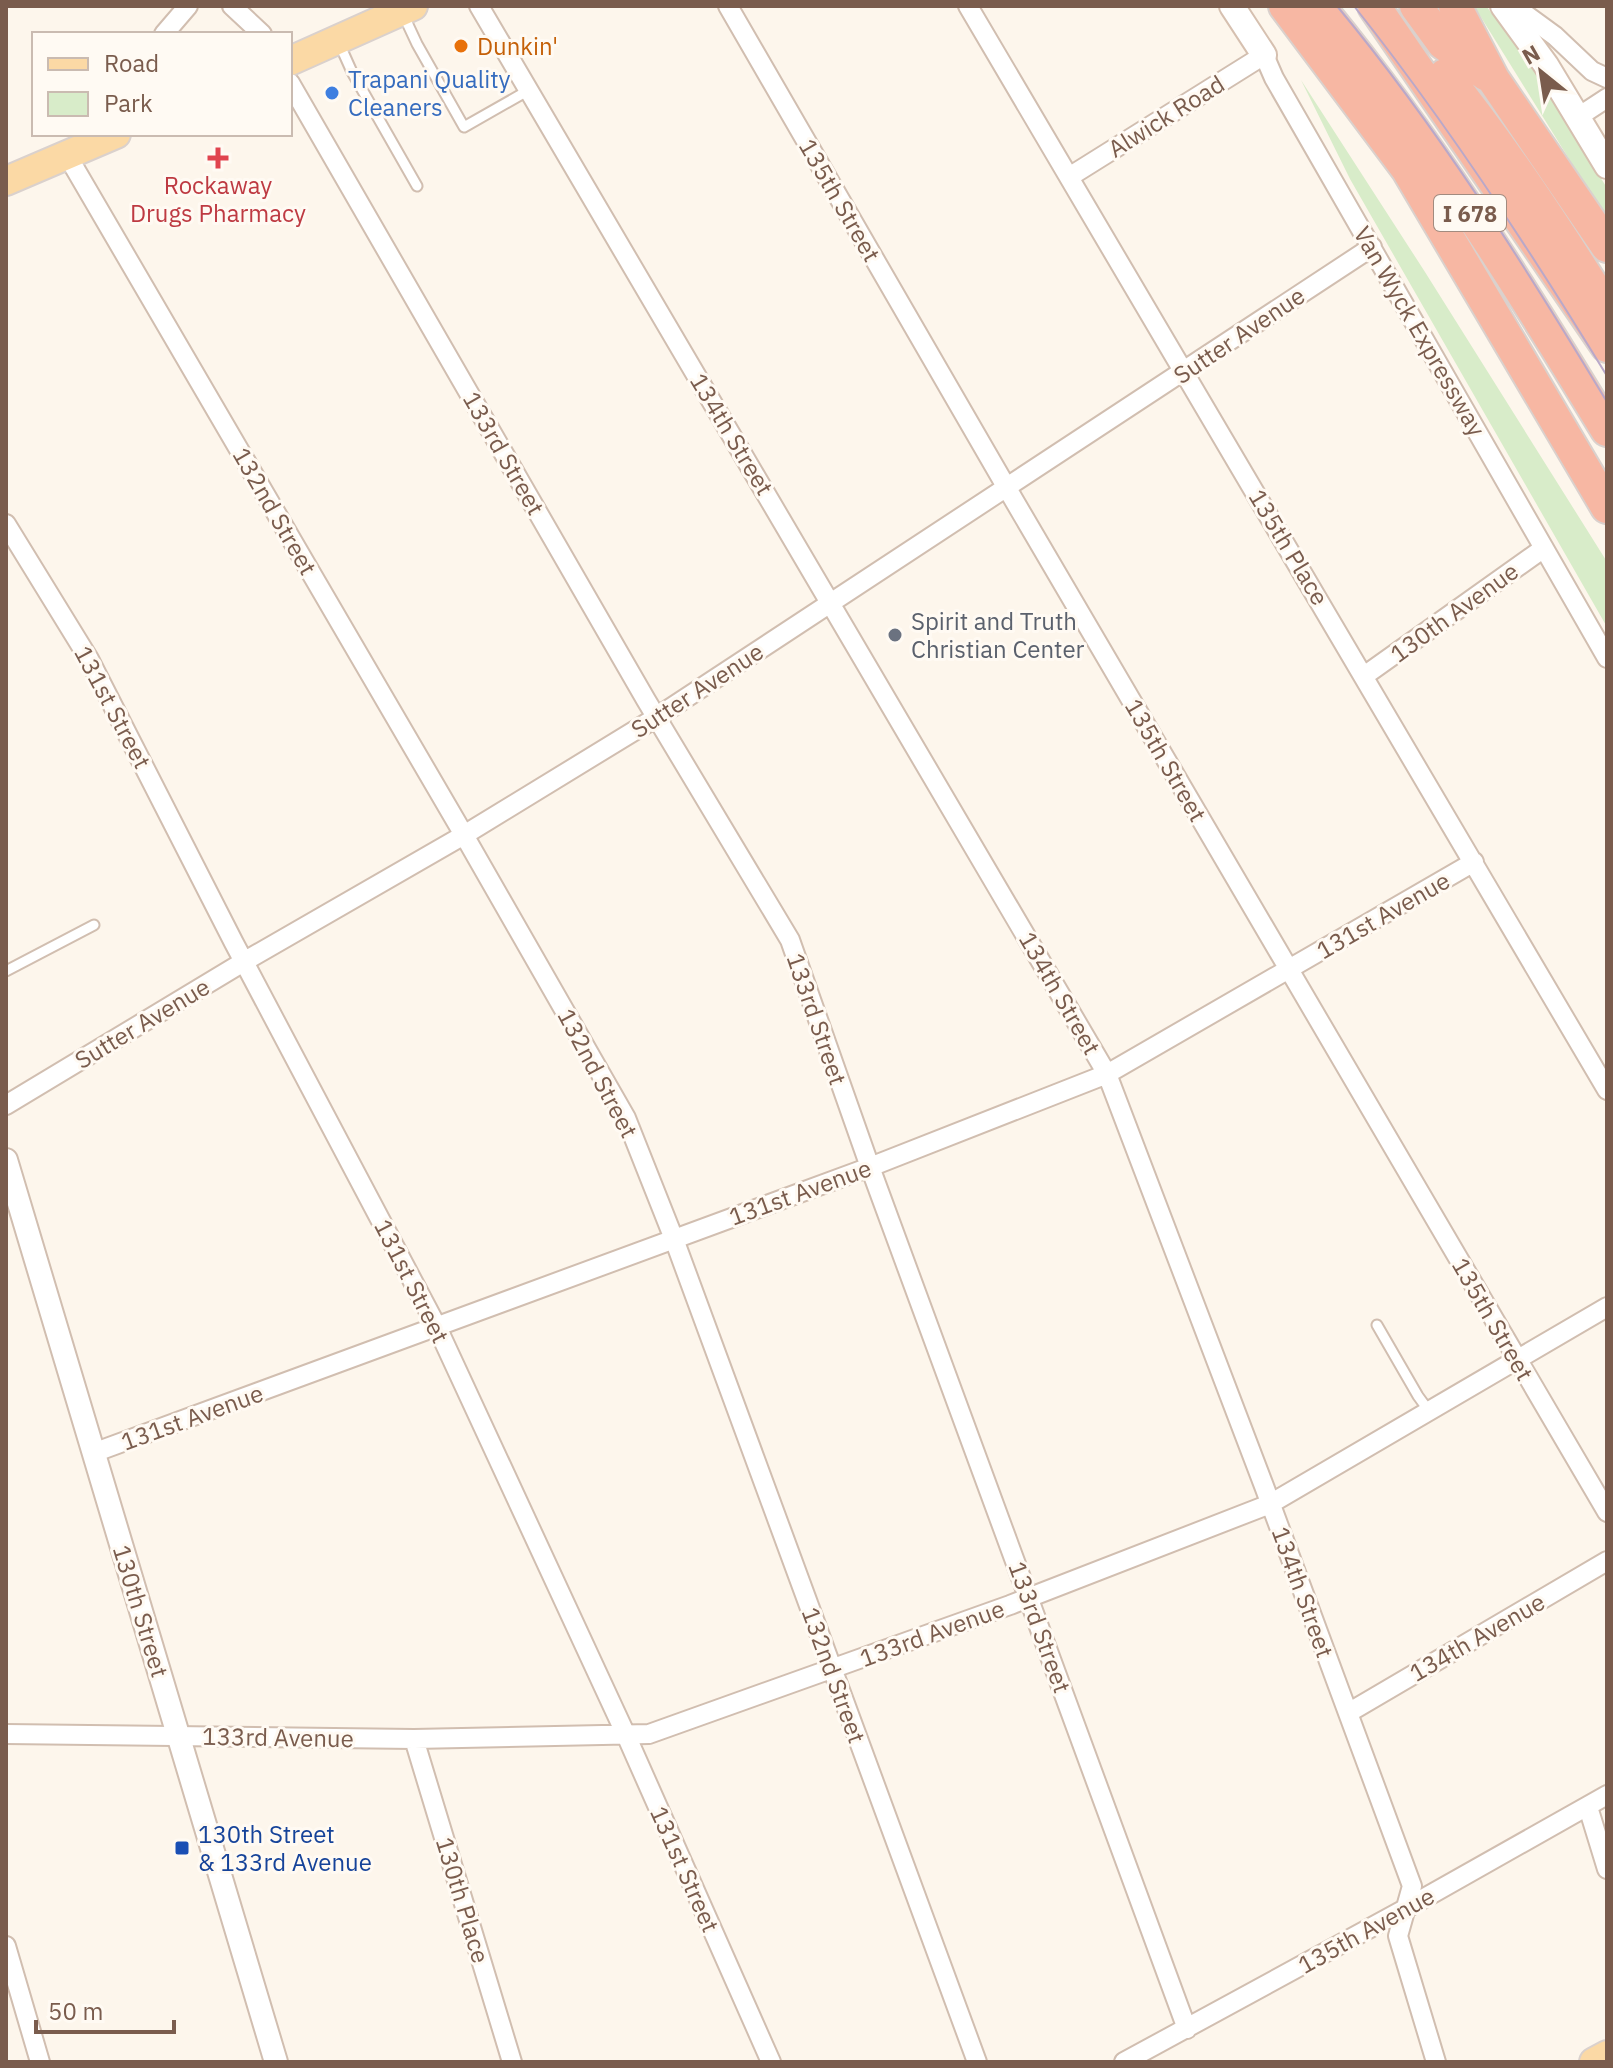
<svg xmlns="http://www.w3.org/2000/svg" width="1613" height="2068" viewBox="0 0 1613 2068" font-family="'IBM Plex Sans',sans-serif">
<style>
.green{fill:#d8ecc9}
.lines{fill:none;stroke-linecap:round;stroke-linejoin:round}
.service-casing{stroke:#d1beb0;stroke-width:13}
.minor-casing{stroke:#d1beb0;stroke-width:22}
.tertiary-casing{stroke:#d1beb0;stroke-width:26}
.secondary-casing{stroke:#d6c0b0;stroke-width:28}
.primary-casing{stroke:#dad1cd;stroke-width:32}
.motorway-casing{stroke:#dad1cd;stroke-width:36}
.service{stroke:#fff;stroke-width:9}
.minor{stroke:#fff;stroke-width:18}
.tertiary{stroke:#fff;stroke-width:22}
.secondary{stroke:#fff;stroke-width:24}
.primary{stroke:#fbd9a5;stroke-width:28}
.motorway{stroke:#f7b7a3;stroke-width:32}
.tram{stroke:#b9a8c9;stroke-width:2}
.food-dot{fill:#e8710a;stroke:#fffaf3;stroke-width:3}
.shop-dot{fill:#3f7fe0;stroke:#fffaf3;stroke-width:3}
.health-dot{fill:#e0444e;stroke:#fffaf3;stroke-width:3}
.worship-dot{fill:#6b7280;stroke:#fffaf3;stroke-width:3}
.transit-dot{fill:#1a4fb4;stroke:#fffaf3;stroke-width:3}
.labels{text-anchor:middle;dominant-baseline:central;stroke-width:6;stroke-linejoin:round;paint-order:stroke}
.shield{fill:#fffaf3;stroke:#a28b7f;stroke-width:2}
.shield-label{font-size:22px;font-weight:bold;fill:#7a5c4d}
.food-label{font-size:24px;fill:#c56008;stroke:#fffaf3;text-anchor:start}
.shop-label{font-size:24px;fill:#366cbe;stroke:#fffaf3;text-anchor:start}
.street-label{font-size:24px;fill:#7a5c4d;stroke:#fffaf3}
.health-label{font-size:24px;fill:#be3a42;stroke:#fffaf3}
.worship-label{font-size:24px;fill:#5b616d;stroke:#fffaf3;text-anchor:start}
.transit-label{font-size:24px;fill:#164399;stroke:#fffaf3;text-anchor:start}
</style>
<rect width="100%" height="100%" fill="#fdf6ec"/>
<path class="green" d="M 1474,6 L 1486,6 L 1523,53 L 1607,188 L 1607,220 Z
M 1301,80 L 1425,272 L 1604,557 L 1607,562 L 1607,627 L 1350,179 Z"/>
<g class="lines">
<defs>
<path id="service" d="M 403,14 L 417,44 L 464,127 L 529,90
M 339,43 L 352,72 L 417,186
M 6,971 L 94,925
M 1377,1325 L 1418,1396 L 1429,1411"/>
<path id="minor" d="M 232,6 L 262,34
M 479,6 L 1107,1074 L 1264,1486 L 1412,1886 L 1398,1936 L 1436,2062
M 728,6 L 1015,502 L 1607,1512
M 968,6 L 1607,1090
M 1514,6 L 1555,36 L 1592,71 L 1607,78
M 164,34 L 188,6
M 290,83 L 646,700 L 790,940 L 870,1167 L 1187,2029
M 1578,117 L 1607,98
M 67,155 L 464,835 L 626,1118 L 674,1239 L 977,2062
M 1069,177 L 1264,55 L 1274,78 L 1607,658
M 6,524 L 89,659 L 234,943 L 437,1327 L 626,1735 L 771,2062
M 1364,676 L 1544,548
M 6,1105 L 245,961 L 464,835 L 657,717 L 1372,247
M 93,1453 L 870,1167 L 1107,1074 L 1474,862
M 1348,1713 L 1607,1561
M 6,1734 L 414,1739 L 649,1734 L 1010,1605 L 1270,1504 L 1607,1307
M 414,1739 L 512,2062
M 1588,1807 L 1607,1869
M 6,1946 L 40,2062
M 1124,2062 L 1405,1909 L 1607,1795"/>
<path id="tertiary" d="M 6,1160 L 276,2062"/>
<path id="secondary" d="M 1232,6 L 1264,55
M 1503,6 L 1546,65 L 1607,166"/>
<path id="primary" d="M 290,61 L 413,6
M 6,181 L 116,134
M 1594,2062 L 1607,2055"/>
<path id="motorway" d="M 1285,6 L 1408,170 L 1607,507
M 1318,6 C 1427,138 1518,283 1607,430
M 1374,6 L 1607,346
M 1416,6 L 1443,43 L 1487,75
M 1455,6 L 1493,79 L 1607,246
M 1445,75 C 1504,149 1556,228 1607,309"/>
</defs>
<use href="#service" class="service-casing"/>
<use href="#minor" class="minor-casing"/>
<use href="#tertiary" class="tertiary-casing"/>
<use href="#secondary" class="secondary-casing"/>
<use href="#primary" class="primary-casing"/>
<use href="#motorway" class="motorway-casing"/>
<use href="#service" class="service"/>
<use href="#minor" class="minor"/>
<use href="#tertiary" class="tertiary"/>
<use href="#secondary" class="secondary"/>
<use href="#primary" class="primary"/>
<use href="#motorway" class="motorway"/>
<path class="tram" d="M 1337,6 C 1439,129 1525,266 1607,402
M 1354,6 C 1447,123 1529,248 1607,376"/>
</g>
<circle class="food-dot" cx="461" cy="46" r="8"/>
<circle class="shop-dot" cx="332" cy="93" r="8"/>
<path class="health-dot" d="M214 146h8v8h8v8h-8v8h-8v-8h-8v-8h8z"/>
<circle class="worship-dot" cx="895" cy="635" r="8"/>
<rect class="transit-dot" x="174" y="1840" width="16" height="16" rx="4"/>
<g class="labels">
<rect class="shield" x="1434" y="195" width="72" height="36" rx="6"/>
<g class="shield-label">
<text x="1470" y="213">I 678</text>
</g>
<g class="food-label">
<text x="477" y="46">Dunkin'</text>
</g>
<g class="shop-label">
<text x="348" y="79">Trapani Quality<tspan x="348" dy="28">Cleaners</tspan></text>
</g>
<g class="street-label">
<text transform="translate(1166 116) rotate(-32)">Alwick Road</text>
<text transform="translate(840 200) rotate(60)">135th Street</text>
<text transform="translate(1420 331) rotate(60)">Van Wyck Expressway</text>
<text transform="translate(1239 335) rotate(-34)">Sutter Avenue</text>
<text transform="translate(732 434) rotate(59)">134th Street</text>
<text transform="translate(504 453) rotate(60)">133rd Street</text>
<text transform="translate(275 511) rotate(60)">132nd Street</text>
<text transform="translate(1289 547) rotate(59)">135th Place</text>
<text transform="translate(1454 612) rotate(-36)">130th Avenue</text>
<text transform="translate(697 690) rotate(-33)">Sutter Avenue</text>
<text transform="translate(113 707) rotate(62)">131st Street</text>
<text transform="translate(1166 760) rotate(60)">135th Street</text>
<text transform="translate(1383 915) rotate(-30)">131st Avenue</text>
<text transform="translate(1060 993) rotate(60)">134th Street</text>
<text transform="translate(817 1019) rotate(71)">133rd Street</text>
<text transform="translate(142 1023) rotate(-31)">Sutter Avenue</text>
<text transform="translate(598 1073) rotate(62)">132nd Street</text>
<text transform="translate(800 1192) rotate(-20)">131st Avenue</text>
<text transform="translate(412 1281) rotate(63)">131st Street</text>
<text transform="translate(1493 1319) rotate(60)">135th Street</text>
<text transform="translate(192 1417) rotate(-20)">131st Avenue</text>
<text transform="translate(1303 1592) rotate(70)">134th Street</text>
<text transform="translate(141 1611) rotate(73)">130th Street</text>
<text transform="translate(1040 1627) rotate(70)">133rd Street</text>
<text transform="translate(932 1633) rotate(-20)">133rd Avenue</text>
<text transform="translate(1477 1637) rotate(-30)">134th Avenue</text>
<text transform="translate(834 1675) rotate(70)">132nd Street</text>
<text transform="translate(278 1737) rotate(1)">133rd Avenue</text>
<text transform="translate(685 1869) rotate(66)">131st Street</text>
<text transform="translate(463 1900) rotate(73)">130th Place</text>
<text transform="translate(1366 1930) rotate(-29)">135th Avenue</text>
</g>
<g class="health-label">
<text x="218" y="185">Rockaway<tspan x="218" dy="28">Drugs Pharmacy</tspan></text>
</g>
<g class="worship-label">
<text x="911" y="621">Spirit and Truth<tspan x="911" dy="28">Christian Center</tspan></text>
</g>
<g class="transit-label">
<text x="198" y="1834">130th Street<tspan x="198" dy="28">&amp; 133rd Avenue</tspan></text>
</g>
</g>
<rect width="1613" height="2068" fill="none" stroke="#7a5c4d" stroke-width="16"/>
<rect x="32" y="32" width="260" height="104" fill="#fffaf3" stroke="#cabbb1" stroke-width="2"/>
<rect x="48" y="58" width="40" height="12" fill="#fbd9a5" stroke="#cabbb1" stroke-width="2"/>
<text x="104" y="72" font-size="24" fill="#7a5c4d">Road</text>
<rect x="48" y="92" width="40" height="24" fill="#d8ecc9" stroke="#cabbb1" stroke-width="2"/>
<text x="104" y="112" font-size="24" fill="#7a5c4d">Park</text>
<g transform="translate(1541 72) rotate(330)" stroke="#fffaf3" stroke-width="6" paint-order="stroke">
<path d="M0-6L14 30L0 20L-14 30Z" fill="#7a5c4d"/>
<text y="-12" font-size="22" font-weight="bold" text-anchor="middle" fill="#7a5c4d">N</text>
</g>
<path d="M36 2020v12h138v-12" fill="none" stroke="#7a5c4d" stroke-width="4"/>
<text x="48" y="2020" font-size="24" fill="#7a5c4d" stroke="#fffaf3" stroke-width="6" paint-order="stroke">50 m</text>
</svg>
